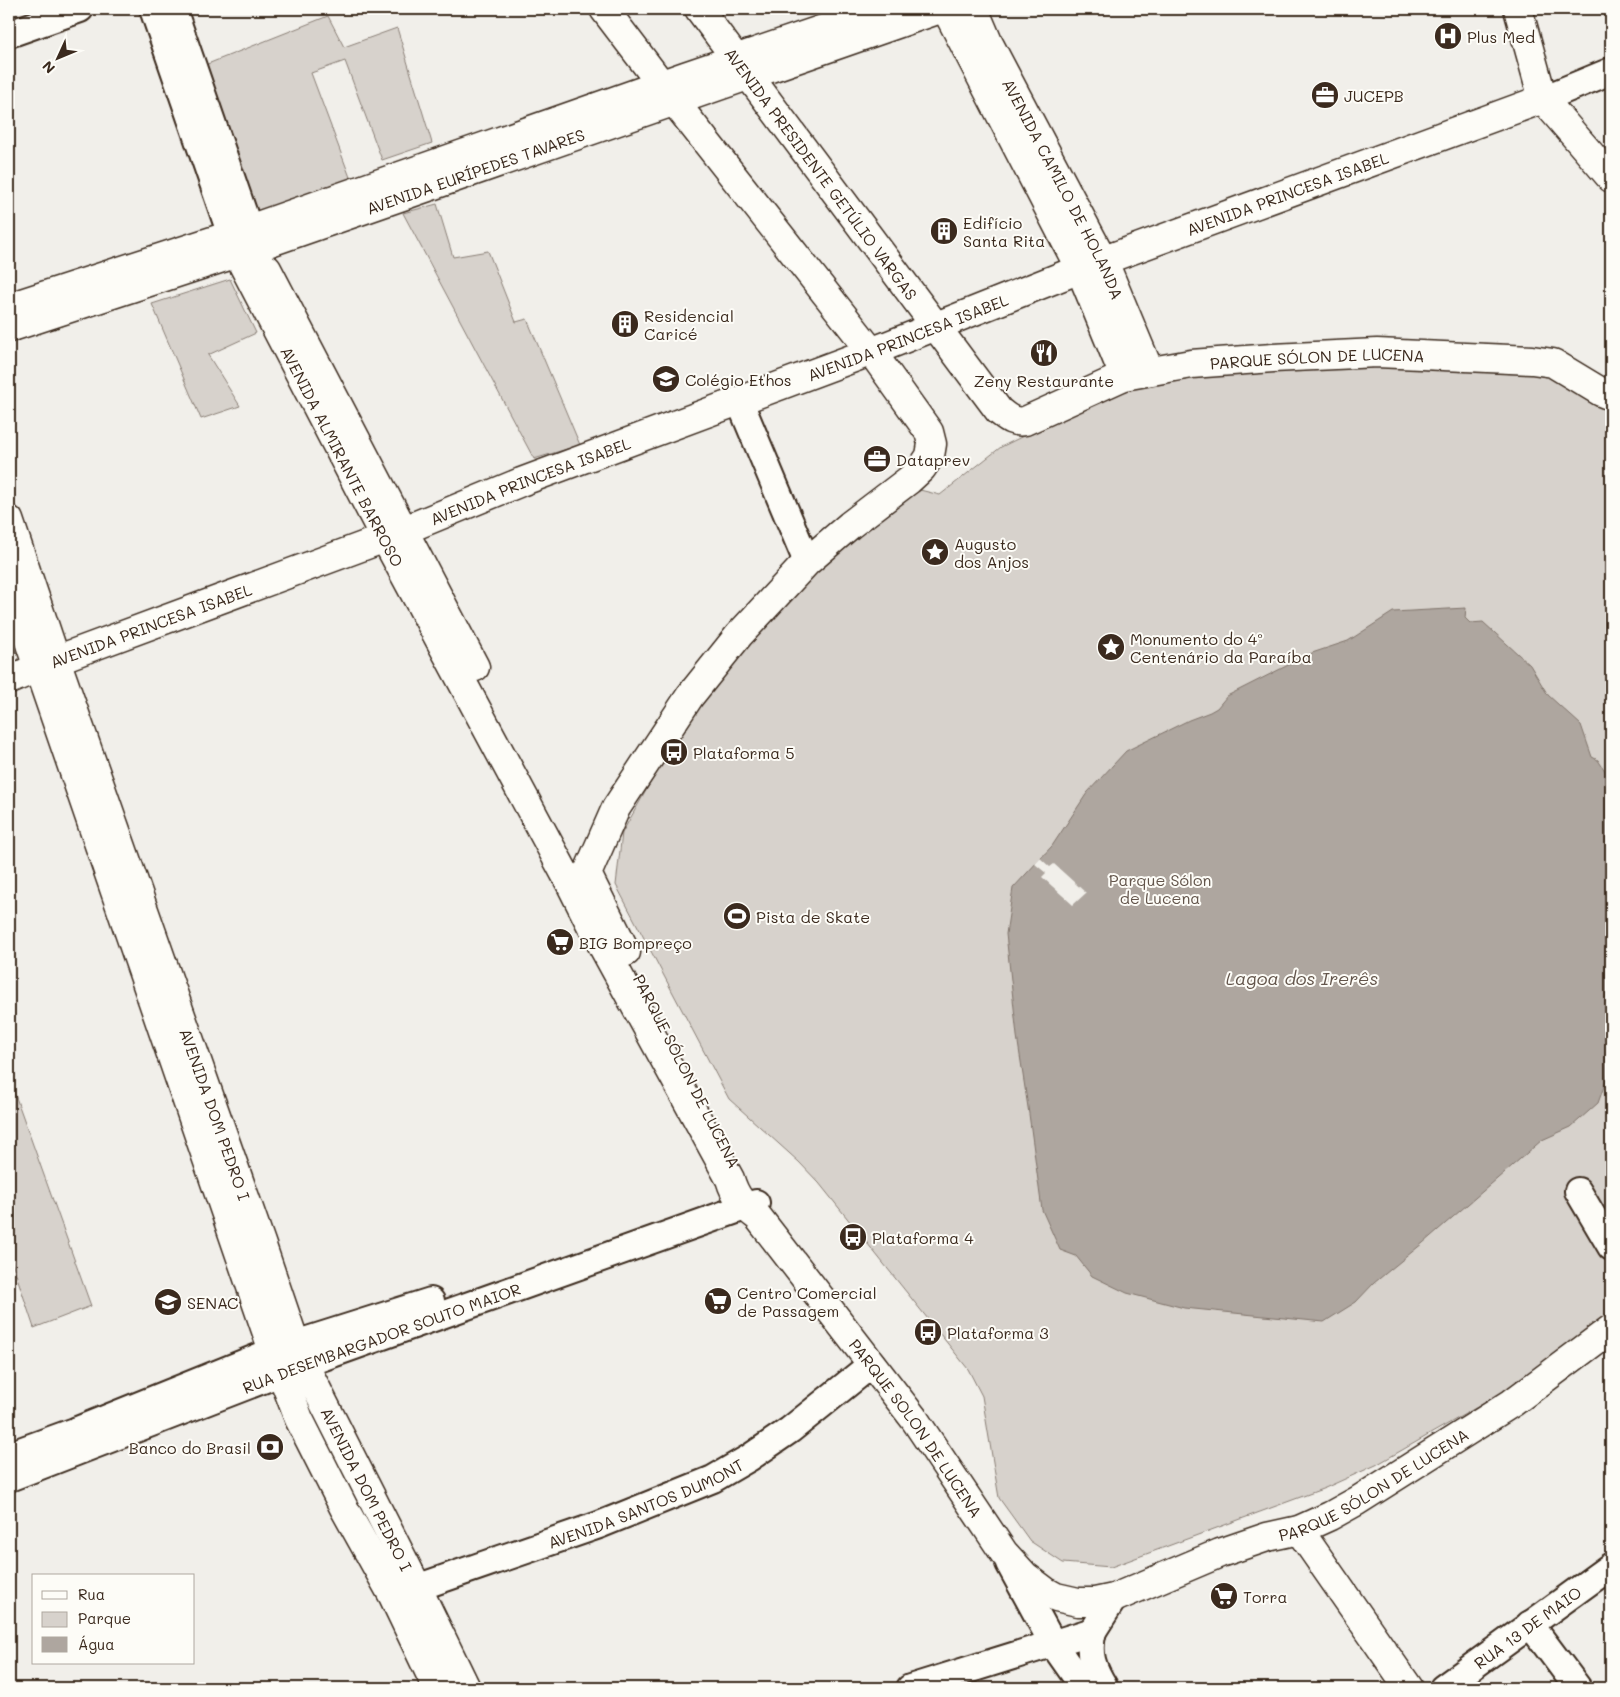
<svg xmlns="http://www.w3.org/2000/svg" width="1620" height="1697" viewBox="0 0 1620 1697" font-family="Mali,sans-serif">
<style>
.green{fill:#d7d2cc;stroke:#897e75}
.water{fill:#aea69f;stroke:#80746b}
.pier{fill:#f1efea}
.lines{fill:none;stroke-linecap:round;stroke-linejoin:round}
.minor-casing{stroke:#3b2a1e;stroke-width:30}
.major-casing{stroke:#3b2a1e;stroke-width:31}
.minor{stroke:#fdfcf7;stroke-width:26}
.major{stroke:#fdfcf7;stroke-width:28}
.labels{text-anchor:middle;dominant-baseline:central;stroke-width:4;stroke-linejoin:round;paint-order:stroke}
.poi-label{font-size:16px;fill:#3b2a1e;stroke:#fdfcf7;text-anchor:start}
.street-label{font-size:16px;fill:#3b2a1e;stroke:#fdfcf7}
.park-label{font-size:16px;fill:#62544a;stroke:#fdfcf7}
.water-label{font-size:18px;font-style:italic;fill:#63554b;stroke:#fdfcf7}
</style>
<rect width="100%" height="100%" fill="#f1efea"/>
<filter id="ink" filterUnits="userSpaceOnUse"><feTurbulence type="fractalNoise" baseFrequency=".02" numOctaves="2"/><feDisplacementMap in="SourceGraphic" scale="10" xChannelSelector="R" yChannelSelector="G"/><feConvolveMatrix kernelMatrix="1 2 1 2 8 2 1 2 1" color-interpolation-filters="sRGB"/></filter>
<g filter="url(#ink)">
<path class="green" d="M 328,16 L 344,47 L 397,28 L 432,143 L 382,160 L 345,61 L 311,73 L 351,180 L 253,216 L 205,65 Z
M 437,204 L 453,257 L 488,251 L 516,322 L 527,319 L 580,445 L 534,459 L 403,213 Z
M 230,279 L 256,333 L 208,355 L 240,406 L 201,419 L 152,304 Z
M 1220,365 L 1557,368 L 1611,406 L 1611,1317 L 1521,1382 L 1376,1465 L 1325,1488 L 1111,1567 L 1063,1563 L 1030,1541 L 999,1498 L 982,1396 L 968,1369 L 819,1183 L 799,1162 L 729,1099 L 616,885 L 622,833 L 695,704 L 761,625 L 836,553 L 920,490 L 940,495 L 1001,447 L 1143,377 Z
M 9,1078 L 91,1306 L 34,1328 L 9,1253 Z"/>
<path class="water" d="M 1466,608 L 1465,618 L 1470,623 L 1483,622 L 1530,665 L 1548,695 L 1581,725 L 1592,757 L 1598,760 L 1611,780 L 1611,1026 L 1609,1031 L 1611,1067 L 1598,1103 L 1571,1127 L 1542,1140 L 1423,1243 L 1374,1283 L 1356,1302 L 1324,1322 L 1184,1308 L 1127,1293 L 1092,1276 L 1076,1256 L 1060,1250 L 1042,1210 L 1029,1114 L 1017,1036 L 1006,934 L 1013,888 L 1052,846 L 1087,793 L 1126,751 L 1189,720 L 1210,712 L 1217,708 L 1227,696 L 1312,653 L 1348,641 L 1393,612 Z"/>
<path class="pier" d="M 1040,858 L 1050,867 L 1054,864 L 1086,893 L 1073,905 L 1042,877 L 1046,873 L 1035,864 Z"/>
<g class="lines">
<defs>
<g id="minor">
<path d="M 153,9 L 231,235"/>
<path d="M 173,9 L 249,229"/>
<path d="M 9,34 L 80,9"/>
<path d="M 1543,99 L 1611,71"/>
<path d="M 739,400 L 807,562"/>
<path d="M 1578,1191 L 1611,1247"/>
<path d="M 9,1455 L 75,1431 L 273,1351 L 431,1301"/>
<path id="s1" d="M 9,1478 L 304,1364 L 756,1203"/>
<path d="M 1009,1563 L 1053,1644 L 1084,1688"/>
<path id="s2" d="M 396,1595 L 599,1525 L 713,1479 L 749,1458 L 790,1430 L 872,1364"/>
<path d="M 1530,1624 L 1578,1688"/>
<path d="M 1093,1631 C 1087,1654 1093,1669 1105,1688"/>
<path d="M 910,1688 L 1093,1631 L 1114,1598"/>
<path id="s3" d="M 1443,1688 L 1611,1566"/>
</g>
<g id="major">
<path d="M 604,9 L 674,101 L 871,351 L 929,432 L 932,444 L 930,456 L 922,468 L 909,480 L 850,525 L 807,562 L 739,635 L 690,696 L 616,808 L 587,874 L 626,952"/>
<path id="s4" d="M 699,9 L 999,411 C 1008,418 1013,423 1025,421 L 1124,376 L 1191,364 L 1273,358 L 1377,353 L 1532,360 L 1553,363 L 1601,392 L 1611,396"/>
<path d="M 946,9 L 1080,269 L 1124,376"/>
<path id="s5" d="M 974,9 L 988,42 L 1104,262 L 1149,370"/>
<path d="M 1518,9 L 1543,99 L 1611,178"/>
<path id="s6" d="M 231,235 L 237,253 L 385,538 L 571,885 L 590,923 L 730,1179 C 735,1196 743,1206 758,1217 L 915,1420 L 1004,1553 L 1025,1576 L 1045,1591 L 1056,1597 L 1078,1602 L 1095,1602 L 1114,1598 L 1220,1553 L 1267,1537 L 1299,1530 L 1330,1516 L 1357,1501 L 1512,1403 L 1611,1329"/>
<path d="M 267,269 L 475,667"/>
<path d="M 9,307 L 249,229 L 685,76 L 882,9"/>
<path id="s7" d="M 9,328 L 256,247 L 940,9"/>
<path id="s8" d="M 9,520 L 56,660 L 261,1243 L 295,1343 L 304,1364 L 417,1587 L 466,1688"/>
<path d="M 9,583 L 273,1351 L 299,1419 L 344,1508 L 393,1596 L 437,1688"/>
<path id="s9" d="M 9,680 L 56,660 L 385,538 L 521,482 L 886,346 L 1080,269 L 1543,99"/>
<path d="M 1299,1530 L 1409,1688"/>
</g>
</defs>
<use href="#minor" class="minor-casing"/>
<use href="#major" class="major-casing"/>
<use href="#minor" class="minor"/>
<use href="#major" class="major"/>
</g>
</g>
<defs>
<symbol id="hospital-disc" viewBox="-11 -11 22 22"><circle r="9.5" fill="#3b2a1e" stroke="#fdfcf7"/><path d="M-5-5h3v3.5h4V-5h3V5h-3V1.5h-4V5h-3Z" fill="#fff"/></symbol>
<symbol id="office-disc" viewBox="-11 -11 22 22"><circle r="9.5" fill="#3b2a1e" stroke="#fdfcf7"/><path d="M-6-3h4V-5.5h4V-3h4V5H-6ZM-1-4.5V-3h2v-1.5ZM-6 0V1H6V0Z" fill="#fff"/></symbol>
<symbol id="building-disc" viewBox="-11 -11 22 22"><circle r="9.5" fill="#3b2a1e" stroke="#fdfcf7"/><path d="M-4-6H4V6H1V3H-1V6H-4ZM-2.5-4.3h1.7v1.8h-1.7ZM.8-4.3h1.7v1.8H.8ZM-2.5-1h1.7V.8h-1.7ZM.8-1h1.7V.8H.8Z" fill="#fff"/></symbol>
<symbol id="restaurant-disc" viewBox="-11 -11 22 22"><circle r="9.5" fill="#3b2a1e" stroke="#fdfcf7"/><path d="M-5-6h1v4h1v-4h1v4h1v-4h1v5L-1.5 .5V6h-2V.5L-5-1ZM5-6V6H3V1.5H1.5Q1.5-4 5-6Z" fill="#fff"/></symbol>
<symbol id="school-disc" viewBox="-11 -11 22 22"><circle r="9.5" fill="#3b2a1e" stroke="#fdfcf7"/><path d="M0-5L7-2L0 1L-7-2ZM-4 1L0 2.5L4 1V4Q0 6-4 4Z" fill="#fff"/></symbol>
<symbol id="sight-disc" viewBox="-11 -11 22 22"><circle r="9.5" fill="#3b2a1e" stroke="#fdfcf7"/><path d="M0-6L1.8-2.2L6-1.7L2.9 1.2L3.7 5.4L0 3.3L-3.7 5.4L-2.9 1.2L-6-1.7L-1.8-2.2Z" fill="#fff"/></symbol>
<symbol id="bus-disc" viewBox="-11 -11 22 22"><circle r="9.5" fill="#3b2a1e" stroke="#fdfcf7"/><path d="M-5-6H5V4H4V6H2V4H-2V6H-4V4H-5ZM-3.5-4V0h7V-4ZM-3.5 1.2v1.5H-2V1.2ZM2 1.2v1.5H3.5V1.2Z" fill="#fff"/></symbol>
<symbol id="stadium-disc" viewBox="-11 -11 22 22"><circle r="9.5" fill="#3b2a1e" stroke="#fdfcf7"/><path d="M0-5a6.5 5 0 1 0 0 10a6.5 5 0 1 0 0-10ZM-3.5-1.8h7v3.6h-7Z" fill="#fff"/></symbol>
<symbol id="supermarket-disc" viewBox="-11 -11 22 22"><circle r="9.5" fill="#3b2a1e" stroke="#fdfcf7"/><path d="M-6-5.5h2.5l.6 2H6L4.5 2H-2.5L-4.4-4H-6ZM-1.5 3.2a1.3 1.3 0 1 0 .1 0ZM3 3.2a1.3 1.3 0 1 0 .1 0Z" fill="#fff"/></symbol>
<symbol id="university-disc" viewBox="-11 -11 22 22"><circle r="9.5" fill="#3b2a1e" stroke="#fdfcf7"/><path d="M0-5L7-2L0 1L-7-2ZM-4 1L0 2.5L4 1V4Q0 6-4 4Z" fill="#fff"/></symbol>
<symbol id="bank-disc" viewBox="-11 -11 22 22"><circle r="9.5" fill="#3b2a1e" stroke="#fdfcf7"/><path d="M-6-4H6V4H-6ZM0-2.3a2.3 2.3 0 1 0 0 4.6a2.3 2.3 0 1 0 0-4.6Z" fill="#fff"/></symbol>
</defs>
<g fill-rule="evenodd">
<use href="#hospital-disc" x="1432" y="20" width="32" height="32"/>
<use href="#office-disc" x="1309" y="79" width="32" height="32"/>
<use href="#building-disc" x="928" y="215" width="32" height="32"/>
<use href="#building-disc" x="609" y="308" width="32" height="32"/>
<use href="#restaurant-disc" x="1028" y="337" width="32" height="32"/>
<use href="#school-disc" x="650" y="363" width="32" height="32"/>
<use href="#office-disc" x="861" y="443" width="32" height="32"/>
<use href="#sight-disc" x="919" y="536" width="32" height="32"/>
<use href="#sight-disc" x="1095" y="631" width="32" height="32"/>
<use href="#bus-disc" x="658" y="736" width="32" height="32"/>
<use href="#stadium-disc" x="721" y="900" width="32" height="32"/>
<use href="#supermarket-disc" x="544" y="926" width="32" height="32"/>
<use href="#bus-disc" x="837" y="1221" width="32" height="32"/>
<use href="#supermarket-disc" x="702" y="1285" width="32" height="32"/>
<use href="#university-disc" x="152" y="1286" width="32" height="32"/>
<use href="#bus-disc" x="912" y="1316" width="32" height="32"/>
<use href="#bank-disc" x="254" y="1431" width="32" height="32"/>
<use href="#supermarket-disc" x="1208" y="1580" width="32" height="32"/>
</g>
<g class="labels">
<g class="poi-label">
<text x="1467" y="36">Plus Med</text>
<text x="1344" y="95">JUCEPB</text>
<text x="963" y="222">Edifício<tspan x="963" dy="18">Santa Rita</tspan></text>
<text x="644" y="315">Residencial<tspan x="644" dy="18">Caricé</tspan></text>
<text x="685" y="379">Colégio Ethos</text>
<text x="1044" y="380" text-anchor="middle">Zeny Restaurante</text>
<text x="896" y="459">Dataprev</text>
<text x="954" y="543">Augusto<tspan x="954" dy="18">dos Anjos</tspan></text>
<text x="1130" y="638">Monumento do 4º<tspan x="1130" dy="18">Centenário da Paraíba</tspan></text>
<text x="693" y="752">Plataforma 5</text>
<text x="756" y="916">Pista de Skate</text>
<text x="579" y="942">BIG Bompreço</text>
<text x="872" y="1237">Plataforma 4</text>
<text x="737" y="1292">Centro Comercial<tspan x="737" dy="18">de Passagem</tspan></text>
<text x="187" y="1302">SENAC</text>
<text x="947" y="1332">Plataforma 3</text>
<text x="251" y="1447" text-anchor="end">Banco do Brasil</text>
<text x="1243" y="1596">Torra</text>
</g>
<g class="street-label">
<text stroke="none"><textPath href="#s7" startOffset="492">AVENIDA EURÍPEDES TAVARES</textPath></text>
<text stroke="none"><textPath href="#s4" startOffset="205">AVENIDA PRESIDENTE GETÚLIO VARGAS</textPath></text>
<text stroke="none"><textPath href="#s5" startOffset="201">AVENIDA CAMILO DE HOLANDA</textPath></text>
<text stroke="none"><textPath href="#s9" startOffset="1368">AVENIDA PRINCESA ISABEL</textPath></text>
<text stroke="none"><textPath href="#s9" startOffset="962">AVENIDA PRINCESA ISABEL</textPath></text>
<text stroke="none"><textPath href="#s4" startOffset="834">PARQUE SÓLON DE LUCENA</textPath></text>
<text stroke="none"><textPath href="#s6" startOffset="248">AVENIDA ALMIRANTE BARROSO</textPath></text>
<text stroke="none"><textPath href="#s9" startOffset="558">AVENIDA PRINCESA ISABEL</textPath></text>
<text stroke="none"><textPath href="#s9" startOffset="152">AVENIDA PRINCESA ISABEL</textPath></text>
<text transform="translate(687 1071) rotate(63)">PARQUE SÓLON DE LUCENA</text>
<text stroke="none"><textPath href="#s8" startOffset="629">AVENIDA DOM PEDRO I</textPath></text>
<text stroke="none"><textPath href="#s1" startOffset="398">RUA DESEMBARGADOR SOUTO MAIOR</textPath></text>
<text stroke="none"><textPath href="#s6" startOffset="1380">PARQUE SOLON DE LUCENA</textPath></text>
<text stroke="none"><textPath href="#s6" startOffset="1945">PARQUE SÓLON DE LUCENA</textPath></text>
<text stroke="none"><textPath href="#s8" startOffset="1034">AVENIDA DOM PEDRO I</textPath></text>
<text stroke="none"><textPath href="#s2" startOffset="266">AVENIDA SANTOS DUMONT</textPath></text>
<text stroke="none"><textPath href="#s3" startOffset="104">RUA 13 DE MAIO</textPath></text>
</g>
<g class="park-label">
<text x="1160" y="879">Parque Sólon<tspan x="1160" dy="18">de Lucena</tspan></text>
</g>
<g class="water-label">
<text x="1302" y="978">Lagoa dos Irerês</text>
</g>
</g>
<rect width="1620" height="1697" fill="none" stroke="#fdfcf7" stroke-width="30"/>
<rect x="15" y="15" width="1590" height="1667" fill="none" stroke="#3b2a1e" stroke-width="2" filter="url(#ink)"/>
<rect x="32" y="1574" width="162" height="90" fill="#fdfcf7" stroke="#afa8a0"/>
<rect x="42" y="1591" width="25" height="8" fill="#fdfcf7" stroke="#afa8a0"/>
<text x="78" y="1600" font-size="15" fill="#3b2a1e">Rua</text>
<rect x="42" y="1612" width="25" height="15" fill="#d7d2cc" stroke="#afa8a0"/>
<text x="78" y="1624" font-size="15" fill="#3b2a1e">Parque</text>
<rect x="42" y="1637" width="25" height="15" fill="#aea69f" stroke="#afa8a0"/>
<text x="78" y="1650" font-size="15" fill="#3b2a1e">Água</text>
<g transform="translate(58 58) rotate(226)" stroke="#fdfcf7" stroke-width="4" paint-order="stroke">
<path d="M0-4L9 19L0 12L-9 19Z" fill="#3b2a1e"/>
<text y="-8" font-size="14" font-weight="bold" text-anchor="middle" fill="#3b2a1e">N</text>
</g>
</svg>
